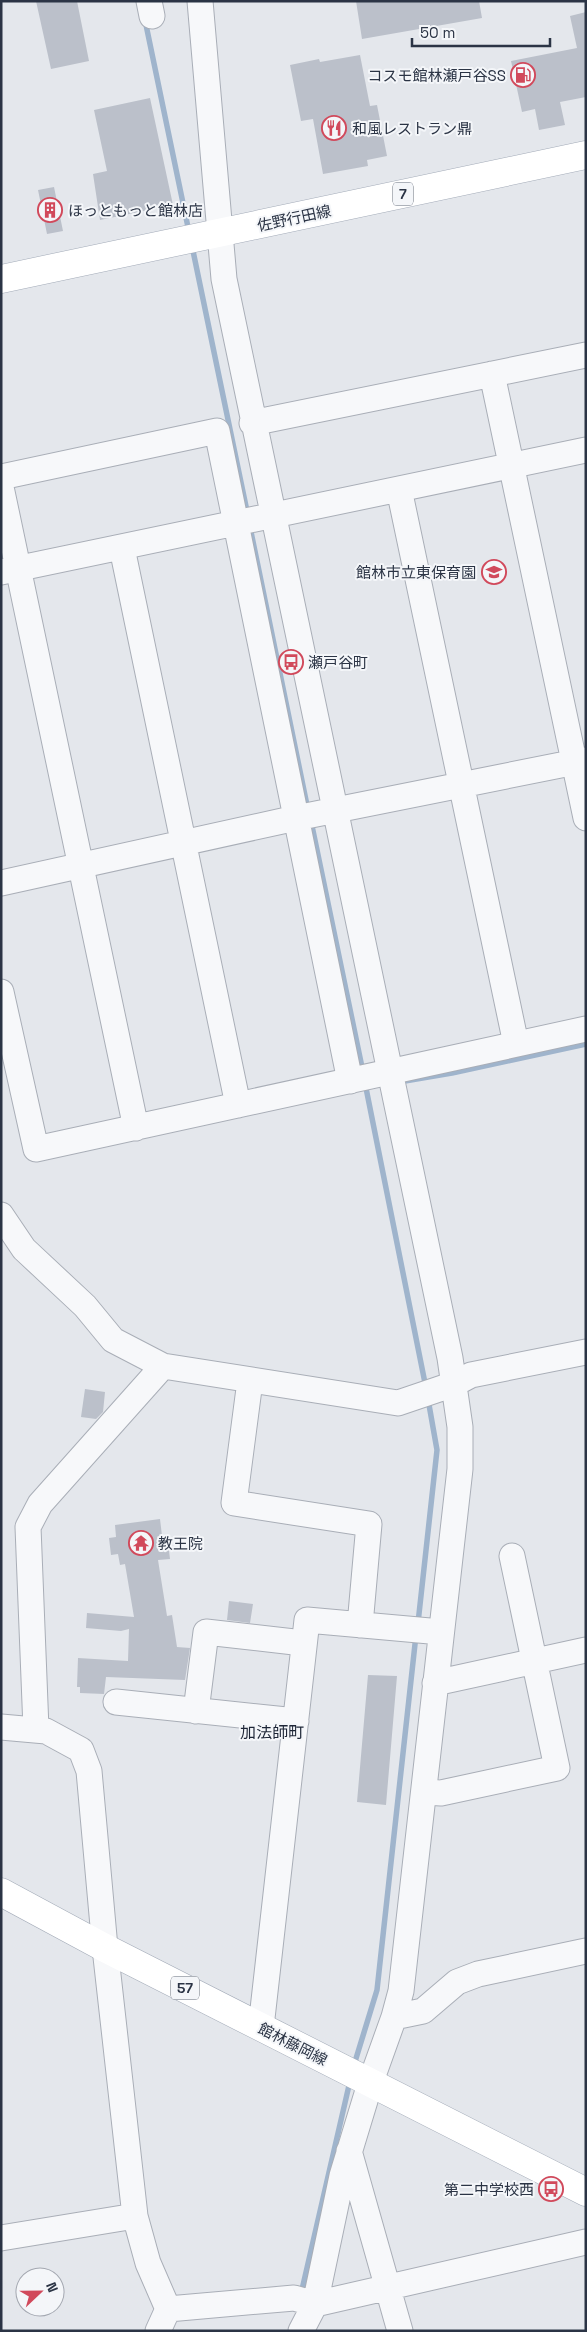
<svg xmlns="http://www.w3.org/2000/svg" width="587" height="2332" viewBox="0 0 587 2332" font-family="'Space Grotesk','Noto Sans JP',sans-serif">
<style>
.lines{fill:none;stroke-linecap:round;stroke-linejoin:round}
.stream{stroke:#9fb4cc;stroke-width:5.5}
.building{fill:#bbc0ca}
.minor-casing{stroke:#a9aeb7;stroke-width:27}
.major-casing{stroke:#a3abb8;stroke-width:29}
.minor{stroke:#f7f8fa;stroke-width:25}
.major{stroke:#fff;stroke-width:28}
.labels{text-anchor:middle;dominant-baseline:central;stroke-width:4;stroke-linejoin:round;paint-order:stroke}
.shield{fill:#f4f6f9;stroke:#676e7b;stroke-width:1}
.shield-label{font-size:14px;font-weight:bold;fill:#2b3445}
.poi-label{font-size:15px;fill:#2b3445;stroke:#f4f6f9;text-anchor:start}
.street-label{font-size:15px;fill:#2b3445;stroke:#f4f6f9}
.neighbourhood-label{font-size:16px;fill:#1d2536;stroke:#f4f6f9}
</style>
<rect width="100%" height="100%" fill="#e4e7ec"/>
<g class="lines">
<path class="stream" d="M 145,20 L 189,232
M 192,246 L 248,516
M 250,527 L 308,810
M 311,821 L 363,1072
M 399,1082 L 452,1073 L 586,1044
M 365,1083 L 426,1388
M 418,1623 L 437,1450 L 428,1399
M 354,2065 L 377,1990 L 416,1635
M 301,2294 L 350,2081"/>
</g>
<path class="building" d="M 36,1 L 77,1 L 89,61 L 51,69 Z
M 356,1 L 479,1 L 482,18 L 362,39 Z
M 586,12 L 586,97 L 560,102 L 565,125 L 539,130 L 535,109 L 522,112 L 511,61 L 577,48 L 570,16 Z
M 360,55 L 370,106 L 377,105 L 387,156 L 367,160 L 368,166 L 323,174 L 313,119 L 301,121 L 290,65 L 319,59 L 320,62 Z
M 150,98 L 173,205 L 100,220 L 93,174 L 107,171 L 94,110 Z
M 54,187 L 63,231 L 47,234 L 38,190 Z
M 85,1389 L 105,1392 L 103,1412 L 96,1419 L 81,1417 Z
M 160,1519 L 163,1544 L 168,1543 L 170,1559 L 158,1560 L 167,1616 L 172,1615 L 177,1647 L 190,1648 L 185,1680 L 106,1677 L 104,1694 L 80,1693 L 80,1687 L 77,1687 L 78,1658 L 128,1661 L 129,1629 L 121,1631 L 86,1628 L 87,1613 L 134,1617 L 125,1564 L 120,1565 L 118,1554 L 111,1555 L 109,1538 L 116,1537 L 115,1525 Z
M 229,1601 L 253,1604 L 250,1623 L 227,1620 Z
M 368,1675 L 397,1676 L 386,1805 L 357,1802 Z"/>
<g class="lines">
<defs>
<path id="minor" d="M 149,1 L 152,16
M 200,1 L 224,279 L 450,1358 L 460,1427 L 460,1469 L 401,1991 L 394,2017 L 370,2084 L 342,2176 L 315,2304 L 301,2331
M 492,374 L 586,818
M 252,423 L 586,355
M 1,477 L 217,431 L 350,1081
M 1,487 L 136,1128
M 399,489 L 516,1044
M 122,548 L 238,1105
M 1,572 L 586,450
M 1,883 L 296,818 L 586,760
M 1,992 L 36,1149 L 586,1029
M 1,1215 L 24,1249 L 85,1306 L 113,1340 L 163,1366 L 398,1403 L 454,1384 L 471,1375 L 586,1352
M 250,1381 L 234,1503 L 369,1524 L 360,1625
M 435,1683 L 586,1650
M 116,1702 L 296,1721
M 196,1711 L 206,1632 L 303,1643
M 1,1727 L 46,1731 L 81,1750 L 89,1771 L 105,1948 L 135,2216 L 148,2263 L 168,2309 L 294,2298 L 315,2304 L 586,2242
M 36,1729 L 28,1527 L 40,1504 L 163,1366
M 424,1792 L 441,1793 L 557,1768 L 512,1556
M 394,2017 L 423,2011 L 457,1982 L 478,1974 L 586,1951
M 261,2027 L 307,1620 L 441,1632
M 349,2151 L 400,2331
M 1,2238 L 135,2216
M 158,2331 L 168,2309"/>
<path id="major" d="M 1,279 L 586,155
M 1,1892 L 105,1948 L 586,2192"/>
</defs>
<use href="#minor" class="minor-casing"/>
<use href="#major" class="major-casing"/>
<use href="#minor" class="minor"/>
<use href="#major" class="major"/>
</g>
<defs>
<symbol id="fuel-ring" viewBox="-11 -11 22 22"><circle r="9.5" fill="#f4f6f9" stroke="#d1495b" stroke-width="1.5"/><path d="M-5.5-6h7V0h2V4h1.3V-2.5L3-4.5l.8-.8L6-3V5H2.5V1h-1V6h-7ZM-4.2-4.7v3.2H.2V-4.7Z" fill="#d1495b"/></symbol>
<symbol id="restaurant-ring" viewBox="-11 -11 22 22"><circle r="9.5" fill="#f4f6f9" stroke="#d1495b" stroke-width="1.5"/><path d="M-5-6h1v4h1v-4h1v4h1v-4h1v5L-1.5 .5V6h-2V.5L-5-1ZM5-6V6H3V1.5H1.5Q1.5-4 5-6Z" fill="#d1495b"/></symbol>
<symbol id="building-ring" viewBox="-11 -11 22 22"><circle r="9.5" fill="#f4f6f9" stroke="#d1495b" stroke-width="1.5"/><path d="M-4-6H4V6H1V3H-1V6H-4ZM-2.5-4.3h1.7v1.8h-1.7ZM.8-4.3h1.7v1.8H.8ZM-2.5-1h1.7V.8h-1.7ZM.8-1h1.7V.8H.8Z" fill="#d1495b"/></symbol>
<symbol id="school-ring" viewBox="-11 -11 22 22"><circle r="9.5" fill="#f4f6f9" stroke="#d1495b" stroke-width="1.5"/><path d="M0-5L7-2L0 1L-7-2ZM-4 1L0 2.5L4 1V4Q0 6-4 4Z" fill="#d1495b"/></symbol>
<symbol id="bus-ring" viewBox="-11 -11 22 22"><circle r="9.5" fill="#f4f6f9" stroke="#d1495b" stroke-width="1.5"/><path d="M-5-6H5V4H4V6H2V4H-2V6H-4V4H-5ZM-3.5-4V0h7V-4ZM-3.5 1.2v1.5H-2V1.2ZM2 1.2v1.5H3.5V1.2Z" fill="#d1495b"/></symbol>
<symbol id="temple-ring" viewBox="-11 -11 22 22"><circle r="9.5" fill="#f4f6f9" stroke="#d1495b" stroke-width="1.5"/><path d="M0-6L5-2H3V0L6.5 2.5H4V6H1.5V3h-3V6H-4V2.5H-6.5L-3 0V-2H-5Z" fill="#d1495b"/></symbol>
</defs>
<g fill-rule="evenodd">
<use href="#fuel-ring" x="509" y="61" width="28" height="28"/>
<use href="#restaurant-ring" x="320" y="114" width="28" height="28"/>
<use href="#building-ring" x="36" y="196" width="28" height="28"/>
<use href="#school-ring" x="480" y="558" width="28" height="28"/>
<use href="#bus-ring" x="277" y="648" width="28" height="28"/>
<use href="#temple-ring" x="127" y="1529" width="28" height="28"/>
<use href="#bus-ring" x="537" y="2175" width="28" height="28"/>
</g>
<g class="labels">
<g class="shield">
<rect x="393" y="182.5" width="20" height="23" rx="4"/>
<rect x="171" y="1976.5" width="28" height="23" rx="4"/>
</g>
<g class="shield-label">
<text x="403" y="194">7</text>
<text x="185" y="1988">57</text>
</g>
<g class="poi-label">
<text x="506" y="75" text-anchor="end">コスモ館林瀬戸谷SS</text>
<text x="352" y="128">和風レストラン鼎</text>
<text x="68" y="210">ほっともっと館林店</text>
<text x="476" y="572" text-anchor="end">館林市立東保育園</text>
<text x="308" y="662">瀬戸谷町</text>
<text x="158" y="1543">教王院</text>
<text x="534" y="2189" text-anchor="end">第二中学校西</text>
</g>
<g class="street-label">
<text transform="translate(294 218) rotate(-12)">佐野行田線</text>
<text transform="translate(293 2044) rotate(27)">館林藤岡線</text>
</g>
<g class="neighbourhood-label">
<text x="272" y="1732">加法師町</text>
</g>
</g>
<rect width="587" height="2332" fill="none" stroke="#2b3445" stroke-width="5"/>
<g transform="translate(40 2292) rotate(68)"><circle r="24" fill="#f4f6f9" stroke="#a4a8b1"/>
<path d="M0-4L9 19L0 12L-9 19Z" fill="#d1495b"/>
<text y="-8" font-size="14" font-weight="bold" text-anchor="middle" fill="#2b3445">N</text>
</g>
<path d="M412 38v8h138v-8" fill="none" stroke="#2b3445" stroke-width="2.5"/>
<text x="420" y="38" font-size="15" fill="#2b3445" stroke="#f4f6f9" stroke-width="4" paint-order="stroke">50 m</text>
</svg>
